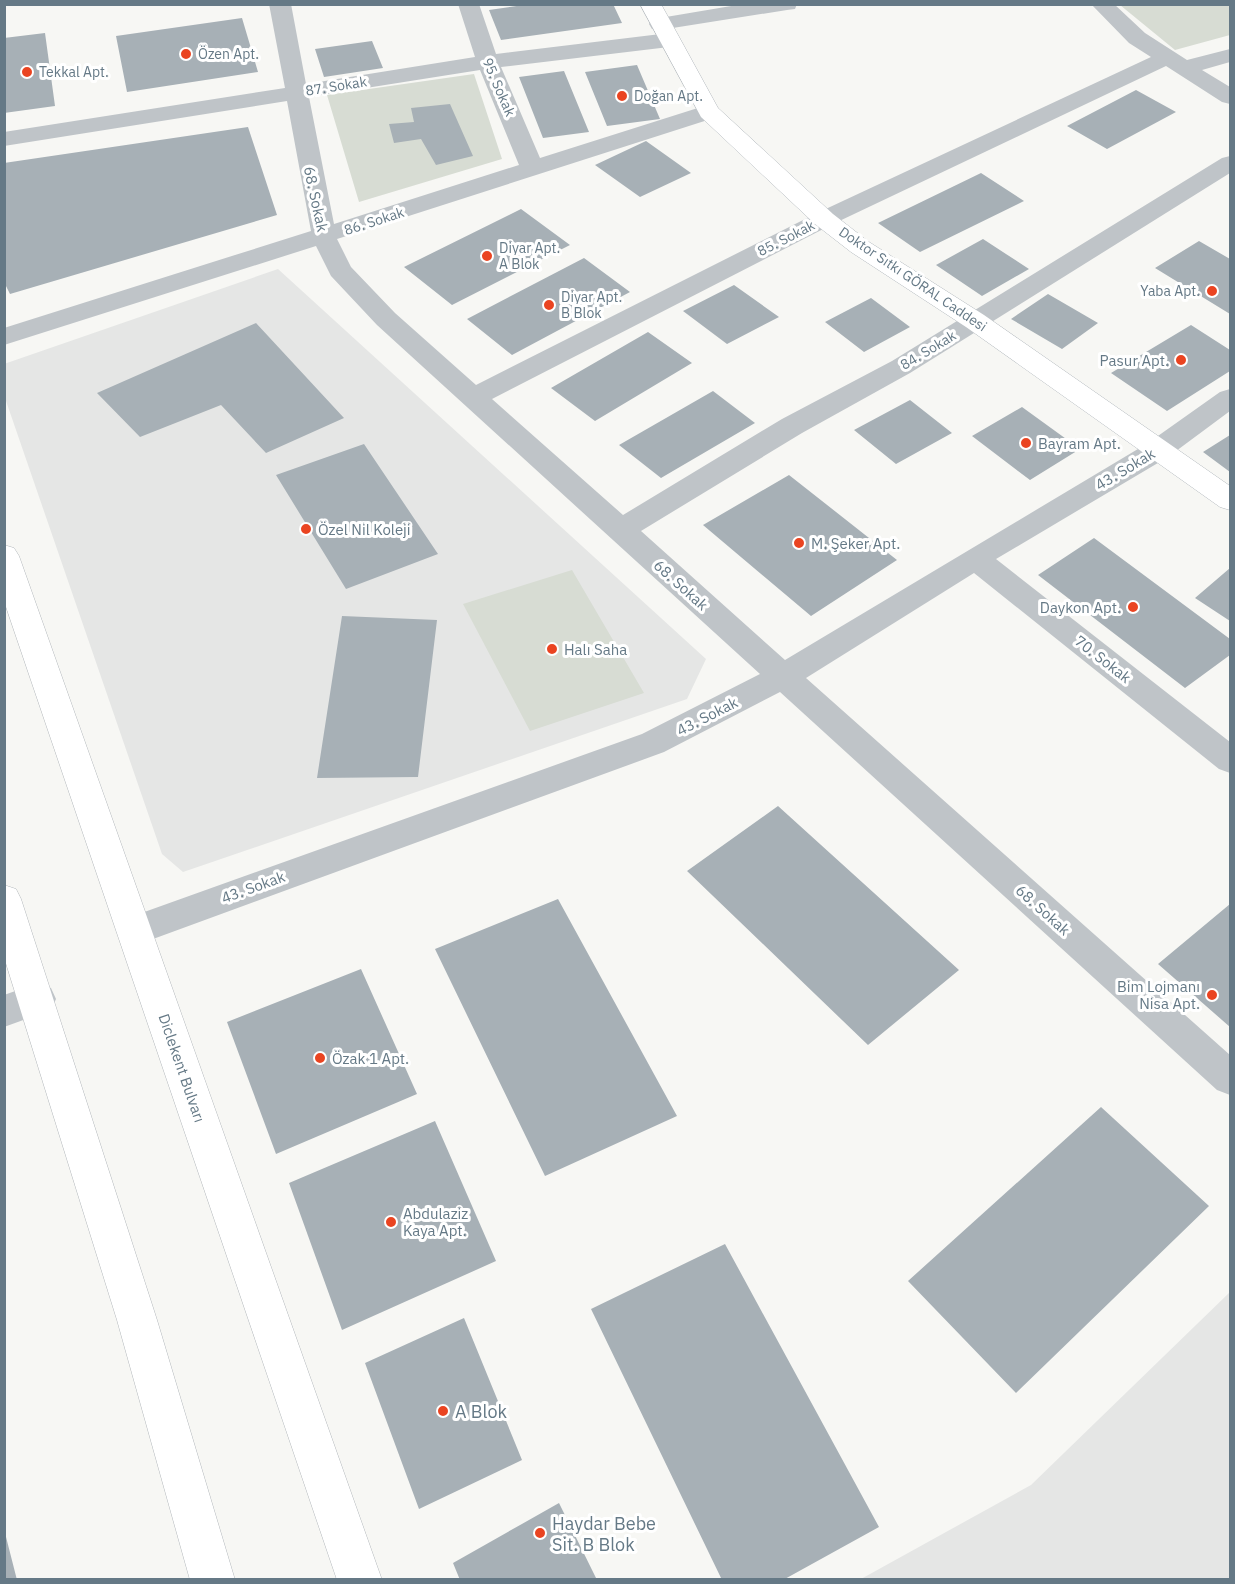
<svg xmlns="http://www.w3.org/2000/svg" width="1235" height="1584" viewBox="0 0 1235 1584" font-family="'IBM Plex Sans',sans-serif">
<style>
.built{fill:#e5e6e5}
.green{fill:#d7dcd3}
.building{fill:#a7b0b6}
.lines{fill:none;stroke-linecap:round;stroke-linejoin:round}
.secondary-casing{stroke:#b2b8bd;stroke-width:1}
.primary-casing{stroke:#b3b8bc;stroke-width:1}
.street{fill:#bfc4c8;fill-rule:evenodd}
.secondary{fill:#fff;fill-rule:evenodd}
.primary{fill:#fff;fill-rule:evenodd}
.poi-dot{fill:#ea4421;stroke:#fff;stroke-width:2}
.labels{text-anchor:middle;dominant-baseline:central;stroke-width:6;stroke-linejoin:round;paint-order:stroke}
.far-poi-label{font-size:14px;fill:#657986;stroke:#fff;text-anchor:start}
.far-street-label{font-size:14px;fill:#657986;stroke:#fff}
.street-label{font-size:15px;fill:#657986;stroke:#fff}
.poi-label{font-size:15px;fill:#657986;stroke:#fff;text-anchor:start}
.near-poi-label{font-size:18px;fill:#657986;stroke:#fff;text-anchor:start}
</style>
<rect width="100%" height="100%" fill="#f7f7f4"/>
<path class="built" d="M 278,269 L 706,659 L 687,699 L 183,872 L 162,854 L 5,398 L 4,364 Z
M 1230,1292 L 1230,1579 L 861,1579 L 1031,1485 Z"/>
<path class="green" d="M 1120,5 L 1230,5 L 1230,35 L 1175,50 Z
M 474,74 L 502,159 L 359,202 L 327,95 Z
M 572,570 L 644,693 L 530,731 L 463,604 Z"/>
<path class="building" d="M 530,4 L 613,4 L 622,23 L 501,40 L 489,10 Z
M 242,18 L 258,72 L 127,92 L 116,36 Z
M 45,33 L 55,106 L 4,113 L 4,38 Z
M 372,41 L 383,68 L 324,77 L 315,49 Z
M 637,65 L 660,119 L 607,126 L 585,72 Z
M 564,71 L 589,132 L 543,138 L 519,77 Z
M 1136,90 L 1176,112 L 1107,149 L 1067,126 Z
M 450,104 L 473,156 L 436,165 L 421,139 L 394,143 L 389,124 L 414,122 L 411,108 Z
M 248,127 L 277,215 L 10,294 L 4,282 L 4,163 Z
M 646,141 L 691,173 L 640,197 L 595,165 Z
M 981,173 L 1024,201 L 920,252 L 878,223 Z
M 521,209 L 570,245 L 452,305 L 404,267 Z
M 983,239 L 1029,269 L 982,296 L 936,265 Z
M 1199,241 L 1230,259 L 1230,314 L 1155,268 Z
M 584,258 L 630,292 L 512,355 L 467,319 Z
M 734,285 L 779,317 L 727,344 L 683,311 Z
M 1048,294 L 1098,323 L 1062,349 L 1011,319 Z
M 871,298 L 910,327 L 864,352 L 825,322 Z
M 256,323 L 344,418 L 266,453 L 221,405 L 140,437 L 97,393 Z
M 1191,325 L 1230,350 L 1230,371 L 1167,411 L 1111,373 Z
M 648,332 L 692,363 L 595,421 L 551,388 Z
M 713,391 L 755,423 L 661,478 L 619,445 Z
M 910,400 L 952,433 L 896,464 L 854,430 Z
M 1022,407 L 1080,449 L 1030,480 L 972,436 Z
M 1230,435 L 1230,472 L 1203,452 Z
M 364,444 L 438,554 L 346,589 L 276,475 Z
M 789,475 L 897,560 L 811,616 L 703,525 Z
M 1094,538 L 1230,639 L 1230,655 L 1185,688 L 1038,575 Z
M 1230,568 L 1230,621 L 1195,598 Z
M 342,616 L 437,620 L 418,777 L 317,778 Z
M 778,806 L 959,970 L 868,1045 L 687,871 Z
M 558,899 L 677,1116 L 545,1176 L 435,949 Z
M 1230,904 L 1230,1027 L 1158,964 Z
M 361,969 L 417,1094 L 276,1154 L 227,1022 Z
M 1101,1107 L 1209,1206 L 1016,1393 L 908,1281 Z
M 435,1121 L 496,1261 L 342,1330 L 289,1183 Z
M 725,1244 L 879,1527 L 783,1580 L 722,1580 L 591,1309 Z
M 464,1318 L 522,1460 L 419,1509 L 365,1363 Z
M 559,1503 L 597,1580 L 460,1580 L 453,1563 Z
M 4,1533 L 5,1533 L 17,1580 L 4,1580 Z"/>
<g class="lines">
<defs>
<path id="secondary" d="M 640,4 L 661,4 L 718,108 L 833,214 L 869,242 L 984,315 L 1230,486 L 1230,510 L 1220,507 L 966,327 L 851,252 L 815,224 L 701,117 Z"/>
<path id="primary" d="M 4,545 L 14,548 L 19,556 L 382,1580 L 337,1580 L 4,601 Z
M 4,885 L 16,889 L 21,899 L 157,1320 L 235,1580 L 190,1580 L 117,1320 L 4,957 Z"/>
</defs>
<use href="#secondary" class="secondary-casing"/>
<use href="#primary" class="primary-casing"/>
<path class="street" d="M 269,4 L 291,4 L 306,84 L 475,57 L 458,4 L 479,4 L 496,54 L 669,33 L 677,35 L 680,40 L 677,45 L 669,47 L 501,67 L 540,158 L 701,107 L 717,107 L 720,112 L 717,117 L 337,239 L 351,267 L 395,313 L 476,385 L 815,214 L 1151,57 L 1129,43 L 1091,4 L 1114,4 L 1145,33 L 1187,60 L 1230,49 L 1230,62 L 1202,70 L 1230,87 L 1230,104 L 1222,102 L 1166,66 L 833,224 L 492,399 L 623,515 L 782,419 L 892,361 L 1222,158 L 1230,156 L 1230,173 L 910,373 L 802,433 L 641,531 L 785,660 L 1148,443 L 1220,392 L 1230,389 L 1230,411 L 1168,457 L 996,559 L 1230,742 L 1230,773 L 1219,769 L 974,573 L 806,678 L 1230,1055 L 1230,1095 L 1217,1090 L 780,692 L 664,752 L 134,946 L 122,942 L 116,931 L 122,920 L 642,734 L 760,674 L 377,325 L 331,276 L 316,246 L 4,345 L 4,328 L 311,231 L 287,101 L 4,146 L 4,132 L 285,88 ZM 480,70 L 519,165 L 334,224 L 309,97 Z
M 743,4 L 797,4 L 795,9 L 787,10 L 660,30 L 652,29 L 649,24 L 652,19 L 660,18 Z
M 38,983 L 51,988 L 56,999 L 51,1010 L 4,1027 L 4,995 Z"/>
<use href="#secondary" class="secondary"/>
<use href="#primary" class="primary"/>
</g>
<g class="poi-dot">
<circle cx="186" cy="54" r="6"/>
<circle cx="27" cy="72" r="6"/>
<circle cx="622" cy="96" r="6"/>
<circle cx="487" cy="256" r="6"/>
<circle cx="1212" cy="291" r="6"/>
<circle cx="549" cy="305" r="6"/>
<circle cx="1181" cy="360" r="6"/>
<circle cx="1026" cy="443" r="6"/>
<circle cx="306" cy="529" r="6"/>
<circle cx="799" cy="543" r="6"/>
<circle cx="1133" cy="607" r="6"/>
<circle cx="552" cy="649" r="6"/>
<circle cx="1212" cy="995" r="6"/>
<circle cx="320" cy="1058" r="6"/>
<circle cx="391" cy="1222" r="6"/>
<circle cx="443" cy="1411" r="6"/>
<circle cx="540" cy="1533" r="6"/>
</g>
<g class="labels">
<g class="far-poi-label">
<text x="198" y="54">Özen Apt.</text>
<text x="39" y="72">Tekkal Apt.</text>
<text x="634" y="96">Doğan Apt.</text>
<text x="499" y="248">Diyar Apt.<tspan x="499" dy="16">A Blok</tspan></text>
<text x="1200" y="291" text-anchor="end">Yaba Apt.</text>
<text x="561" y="297">Diyar Apt.<tspan x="561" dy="16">B Blok</tspan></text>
</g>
<g class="far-street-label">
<text transform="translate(336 86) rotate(-9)">87. Sokak</text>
<text transform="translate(499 87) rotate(67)">95. Sokak</text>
<text transform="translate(374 221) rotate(-18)">86. Sokak</text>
<text transform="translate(786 238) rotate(-27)">85. Sokak</text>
<text transform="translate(913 279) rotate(34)">Doktor Sıtkı GÖRAL Caddesi</text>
<text transform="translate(928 350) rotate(-31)">84. Sokak</text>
</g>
<g class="street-label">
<text transform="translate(316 199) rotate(78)">68. Sokak</text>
<text transform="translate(1125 469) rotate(-31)">43. Sokak</text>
<text transform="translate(681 585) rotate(42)">68. Sokak</text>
<text transform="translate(1103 659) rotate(38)">70. Sokak</text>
<text transform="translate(707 716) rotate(-27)">43. Sokak</text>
<text transform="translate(253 887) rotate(-20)">43. Sokak</text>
<text transform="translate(1043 910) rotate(42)">68. Sokak</text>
<text transform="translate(182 1068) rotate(71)">Diclekent Bulvarı</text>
</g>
<g class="poi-label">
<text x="1169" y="360" text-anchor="end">Pasur Apt.</text>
<text x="1038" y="443">Bayram Apt.</text>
<text x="318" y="529">Özel Nil Koleji</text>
<text x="811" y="543">M. Şeker Apt.</text>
<text x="1121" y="607" text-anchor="end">Daykon Apt.</text>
<text x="564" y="649">Halı Saha</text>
<text x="1200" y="986" text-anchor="end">Bim Lojmanı<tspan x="1200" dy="17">Nisa Apt.</tspan></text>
<text x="332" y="1058">Özak 1 Apt.</text>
<text x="403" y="1213">Abdulaziz<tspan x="403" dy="17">Kaya Apt.</tspan></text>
</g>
<g class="near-poi-label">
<text x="455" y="1411">A Blok</text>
<text x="552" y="1523">Haydar Bebe<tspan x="552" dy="21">Sit. B Blok</tspan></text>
</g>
</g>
<rect width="1235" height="1584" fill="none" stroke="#657986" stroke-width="12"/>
</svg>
